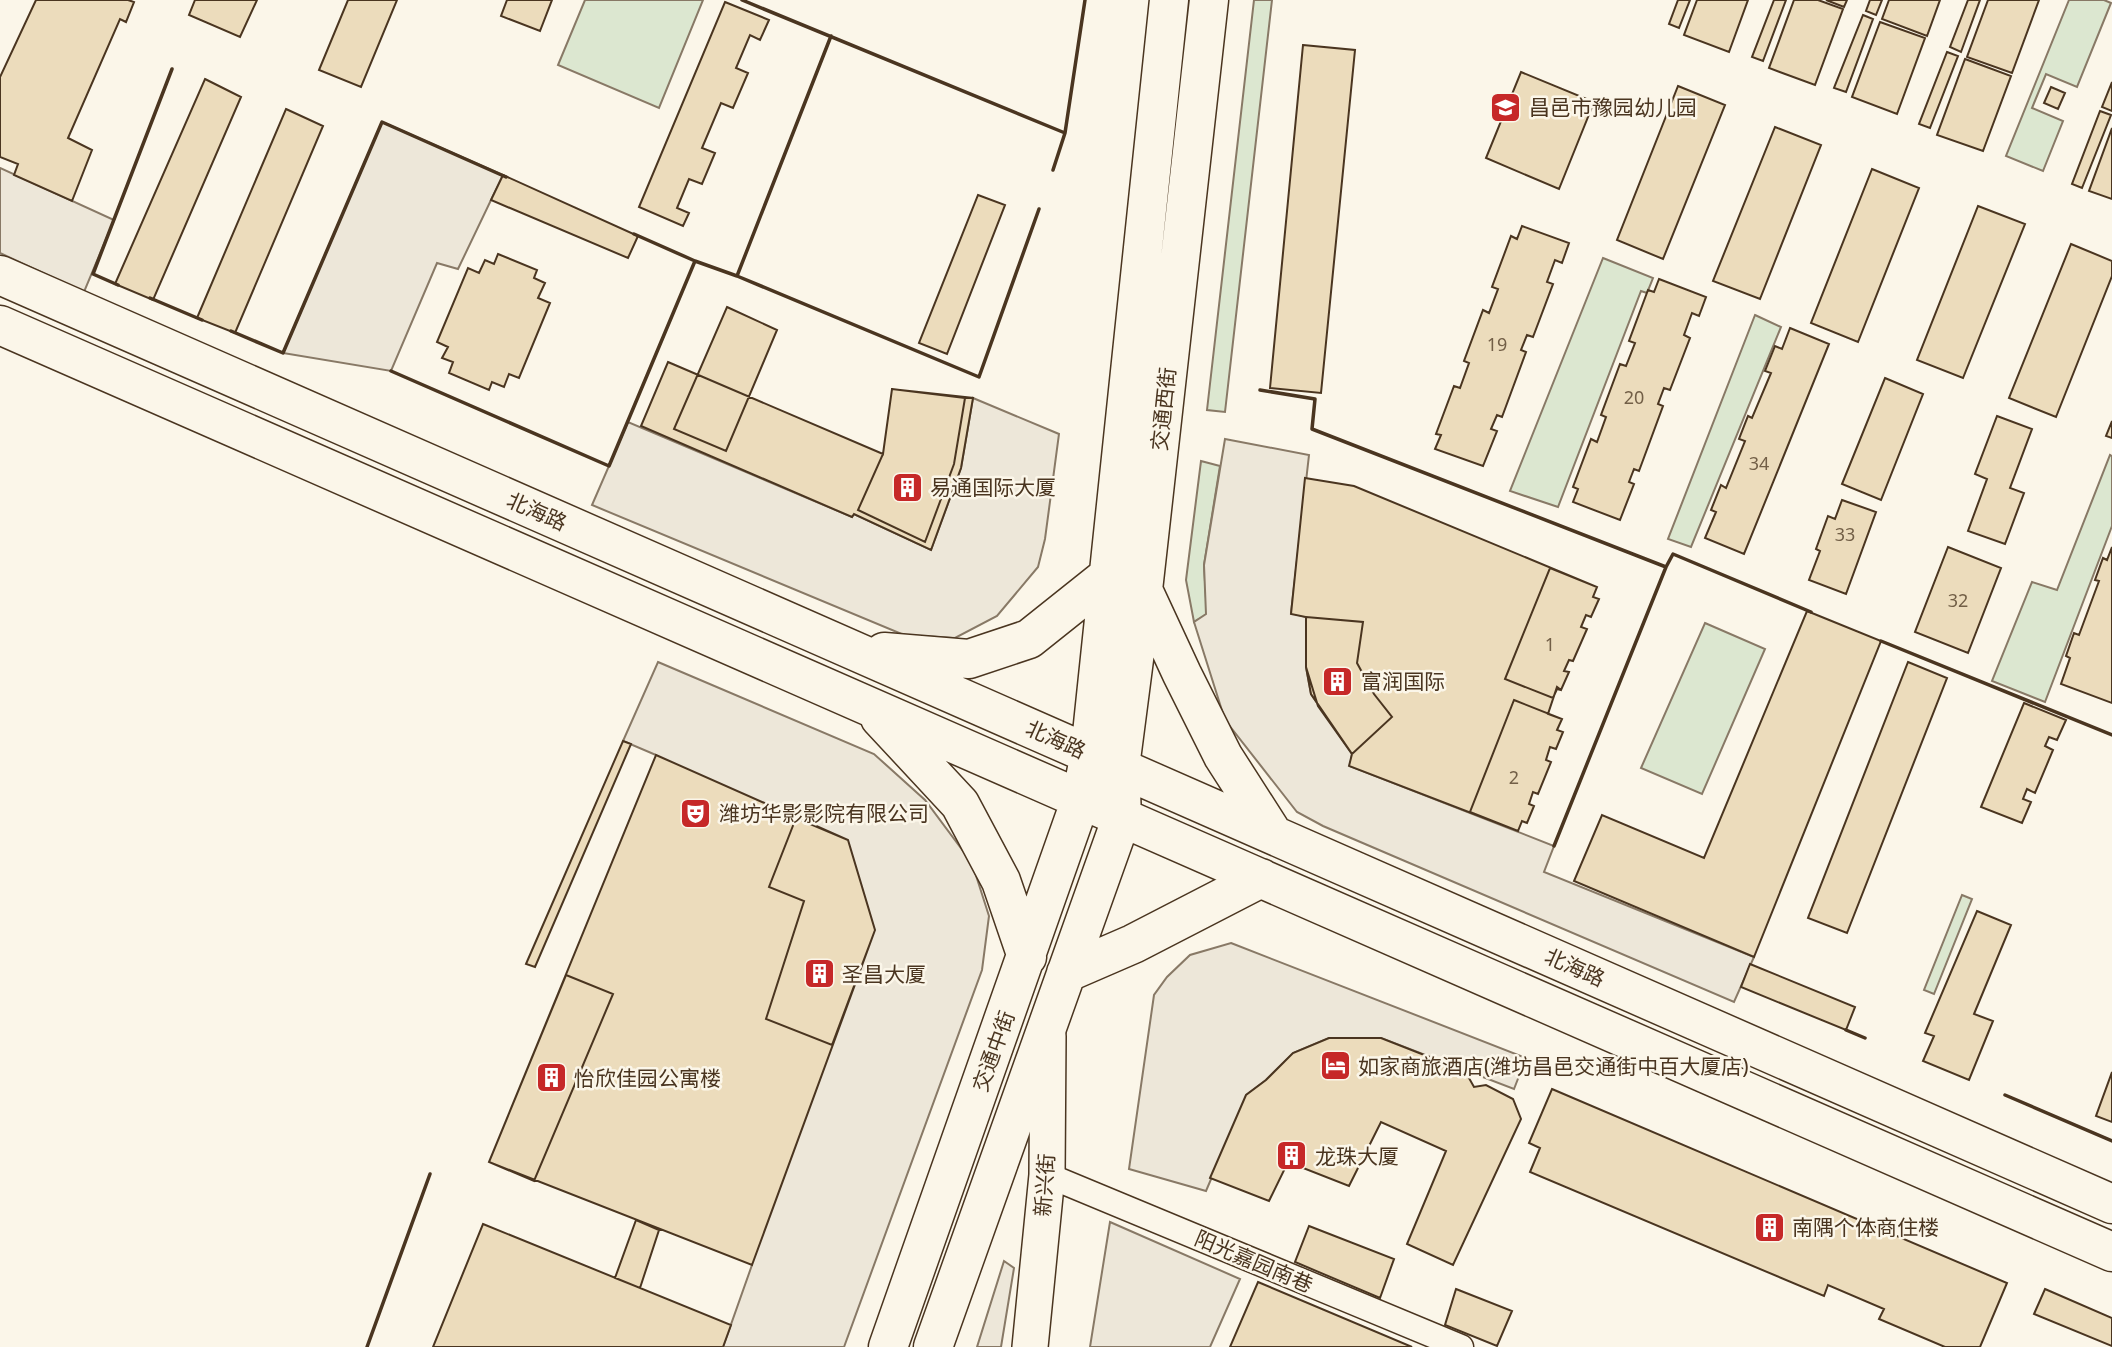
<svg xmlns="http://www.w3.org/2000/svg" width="2112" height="1347" viewBox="0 0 2112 1347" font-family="'Noto Sans','Noto Sans SC',sans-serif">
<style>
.green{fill:#dce7d0;stroke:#887966;stroke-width:2}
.parking{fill:#ede7d9;stroke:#887966;stroke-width:2}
.building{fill:#ecdcbc;stroke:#4a3520;stroke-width:2}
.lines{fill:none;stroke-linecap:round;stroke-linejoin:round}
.street-casing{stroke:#4a3520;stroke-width:27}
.secondary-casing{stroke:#4a3520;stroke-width:38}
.primary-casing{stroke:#4a3520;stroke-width:41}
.street{stroke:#fbf6e9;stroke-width:24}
.secondary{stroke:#fbf6e9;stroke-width:35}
.primary{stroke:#fbf6e9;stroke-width:38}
.wall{stroke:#4a3520;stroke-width:3.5}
.labels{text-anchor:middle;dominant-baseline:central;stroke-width:5;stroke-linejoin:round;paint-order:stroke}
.number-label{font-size:18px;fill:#725f47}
.poi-label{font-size:21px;fill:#4a3520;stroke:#fbf6e9;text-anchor:start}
.street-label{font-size:21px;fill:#4a3520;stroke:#fbf6e9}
</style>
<rect width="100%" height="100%" fill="#fbf6e9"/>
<path class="green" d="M 585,0 L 703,0 L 659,108 L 558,65 Z
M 1254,0 L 1272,0 L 1225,412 L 1207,410 Z
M 2069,0 L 2104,0 L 2111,3 L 2077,87 L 2046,74 L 2032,108 L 2063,121 L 2043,171 L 2006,156 Z
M 1603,258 L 1653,278 L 1647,293 L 1641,291 L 1558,507 L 1510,491 Z
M 1755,315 L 1781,327 L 1691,547 L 1668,539 Z
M 2110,455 L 2112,456 L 2112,526 L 2045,702 L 1992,681 L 2032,582 L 2057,590 Z
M 1201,461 L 1220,466 L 1204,565 L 1207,615 L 1194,622 L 1186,580 Z
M 1705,623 L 1765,649 L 1702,794 L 1641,768 Z
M 1962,895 L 1972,899 L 1934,994 L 1924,990 Z"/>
<path class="parking" d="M 382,122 L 503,175 L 458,269 L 437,263 L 391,371 L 283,353 Z
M 0,168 L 114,220 L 84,292 L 0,253 Z
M 973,398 L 1059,434 L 1045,539 L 1038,567 L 997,616 L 955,638 L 904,635 L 592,505 L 628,422 L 852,517 L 854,514 L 931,550 L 961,468 Z
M 1225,439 L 1309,455 L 1291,613 L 1306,617 L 1306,667 L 1311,694 L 1352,754 L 1350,766 L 1554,846 L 1544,872 L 1754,957 L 1734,1002 L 1323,826 L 1297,812 L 1225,720 L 1194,622 L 1206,614 L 1204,565 Z
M 658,662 L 874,754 L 925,800 L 972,863 L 989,916 L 982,970 L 844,1347 L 723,1347 L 752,1265 L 656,755 L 623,741 Z
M 1231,943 L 1526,1058 L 1514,1089 L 1381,1038 L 1329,1038 L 1293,1053 L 1266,1080 L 1247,1095 L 1206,1191 L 1129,1169 L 1154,995 L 1167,977 L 1190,955 Z
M 1110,1222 L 1240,1279 L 1210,1347 L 1090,1347 Z
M 1004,1261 L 1014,1268 L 1001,1347 L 977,1347 Z"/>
<path class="building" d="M 36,0 L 128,0 L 134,2 L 126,22 L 120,19 L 68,138 L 92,150 L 72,201 L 14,175 L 18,164 L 0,157 L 0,77 Z
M 195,0 L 257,0 L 240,37 L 189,15 Z
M 348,0 L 397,0 L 361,87 L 319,70 Z
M 507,0 L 552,0 L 540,31 L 501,16 Z
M 1678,0 L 1690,0 L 1679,28 L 1669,24 Z
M 1697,0 L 1748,0 L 1729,52 L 1684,35 Z
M 1774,0 L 1786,0 L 1763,61 L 1752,57 Z
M 1794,0 L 1818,0 L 1843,9 L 1815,85 L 1769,68 Z
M 1826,0 L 1847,0 L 1844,7 Z
M 1870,0 L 1882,0 L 1876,15 L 1866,11 Z
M 1889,0 L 1940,0 L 1927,36 L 1882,19 Z
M 1968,0 L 1980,0 L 1961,52 L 1950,47 Z
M 1988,0 L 2039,0 L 2012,73 L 1967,57 Z
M 725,2 L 769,20 L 760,40 L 750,35 L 736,68 L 748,73 L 733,108 L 721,103 L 702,148 L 715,153 L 702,184 L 689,179 L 677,208 L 689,213 L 683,226 L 639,207 Z
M 1863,15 L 1873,19 L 1846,92 L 1834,88 Z
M 1880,22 L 1925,38 L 1897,114 L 1852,97 Z
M 1303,45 L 1355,50 L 1321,393 L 1270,388 Z
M 1947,52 L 1958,56 L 1930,128 L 1919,124 Z
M 1965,59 L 2011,76 L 1983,151 L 1937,135 Z
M 1521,72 L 1594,102 L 1559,189 L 1486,158 Z
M 205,79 L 241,97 L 153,300 L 115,284 Z
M 2112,82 L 2112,111 L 2102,107 Z
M 1678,86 L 1725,105 L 1663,259 L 1617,240 Z
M 2051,87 L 2065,93 L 2058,109 L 2044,103 Z
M 286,109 L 323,126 L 235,333 L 197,318 Z
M 2100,111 L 2111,115 L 2082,188 L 2072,184 Z
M 1775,127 L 1821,145 L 1760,299 L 1713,281 Z
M 2112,128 L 2112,199 L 2089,191 Z
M 1872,169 L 1919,188 L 1858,342 L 1811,323 Z
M 503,175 L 638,236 L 628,258 L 491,200 Z
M 978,195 L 1005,205 L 947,354 L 919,343 Z
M 1978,206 L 2025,224 L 1963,378 L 1917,360 Z
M 1522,226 L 1569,243 L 1562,263 L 1555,260 L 1547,282 L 1553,284 L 1533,337 L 1527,335 L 1521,350 L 1526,352 L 1502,417 L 1497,415 L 1491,429 L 1497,431 L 1483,466 L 1435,449 L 1441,435 L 1436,434 L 1454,386 L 1460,388 L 1469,363 L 1464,361 L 1483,310 L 1489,313 L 1498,289 L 1492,287 L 1511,236 L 1517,239 Z
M 2071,244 L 2112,261 L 2112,276 L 2056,417 L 2009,398 Z
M 498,254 L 537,270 L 534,278 L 545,283 L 538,298 L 550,303 L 519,378 L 509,374 L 504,387 L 492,382 L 489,390 L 449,373 L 453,362 L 442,358 L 448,347 L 437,342 L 468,268 L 479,273 L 485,260 L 494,264 Z
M 1659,279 L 1706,297 L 1699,316 L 1692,313 L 1684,335 L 1690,338 L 1670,390 L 1664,388 L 1658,404 L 1663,406 L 1639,471 L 1634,469 L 1629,482 L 1634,484 L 1620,520 L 1573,502 L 1578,489 L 1573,487 L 1591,439 L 1597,442 L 1606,417 L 1601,415 L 1620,364 L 1626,366 L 1635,343 L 1629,341 L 1648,290 L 1654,292 Z
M 727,307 L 777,330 L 726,451 L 674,429 Z
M 1790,328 L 1829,344 L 1744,554 L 1705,538 L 1716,512 L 1711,510 L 1721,485 L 1726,488 L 1745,441 L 1739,439 L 1748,416 L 1752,418 L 1771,373 L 1765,371 L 1775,346 L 1782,349 Z
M 668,362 L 883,454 L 892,389 L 973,398 L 961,468 L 931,550 L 854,514 L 852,517 L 641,426 Z
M 1885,378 L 1923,394 L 1881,500 L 1842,484 Z
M 892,389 L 965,398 L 954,464 L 925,542 L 858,510 L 883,454 Z
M 1997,416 L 2032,429 L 2010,488 L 2024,493 L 2005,544 L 1968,531 L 1987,479 L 1975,474 Z
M 2112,421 L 2112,438 L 2106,436 Z
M 1305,478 L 1354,486 L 1597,587 L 1593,597 L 1599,599 L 1591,617 L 1586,615 L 1581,627 L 1587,629 L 1573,661 L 1569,660 L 1564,671 L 1569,672 L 1561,690 L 1557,687 L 1548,714 L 1562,719 L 1557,730 L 1563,732 L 1556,749 L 1550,747 L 1546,760 L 1551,762 L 1538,794 L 1533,792 L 1529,804 L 1534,806 L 1527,823 L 1522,821 L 1518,831 L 1349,766 L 1352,754 L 1311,694 L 1306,667 L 1306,617 L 1291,614 Z
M 1842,500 L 1876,512 L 1846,594 L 1809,580 L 1820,551 L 1816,549 L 1828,516 L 1835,519 Z
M 1948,547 L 2001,568 L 1968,653 L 1915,632 Z
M 2112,547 L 2112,703 L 2061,684 L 2070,658 L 2066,656 L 2074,633 L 2079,635 L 2099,581 L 2095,580 L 2103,558 L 2107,560 Z
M 1550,568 L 1597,587 L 1593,597 L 1599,599 L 1591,617 L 1586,615 L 1581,627 L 1587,629 L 1573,661 L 1569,660 L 1564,671 L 1569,672 L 1561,690 L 1557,689 L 1553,698 L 1505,679 Z
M 1807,611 L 1881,641 L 1754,957 L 1574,881 L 1602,815 L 1704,858 Z
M 1306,617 L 1363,622 L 1357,663 L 1374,694 L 1392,717 L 1352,754 L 1318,706 L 1306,667 Z
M 1908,662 L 1947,678 L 1847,933 L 1808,918 Z
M 1514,700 L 1562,719 L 1557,730 L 1563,732 L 1556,749 L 1550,747 L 1546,760 L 1551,762 L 1538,794 L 1533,792 L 1529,804 L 1534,806 L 1527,823 L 1522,821 L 1518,831 L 1470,812 Z
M 2024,703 L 2066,720 L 2057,740 L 2049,737 L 2045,746 L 2053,750 L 2035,793 L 2027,789 L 2023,799 L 2031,802 L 2022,823 L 1981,807 Z
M 623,741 L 631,744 L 535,967 L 526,964 Z
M 656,755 L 848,840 L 875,930 L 752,1265 L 489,1162 Z
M 796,818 L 848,840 L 875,930 L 832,1045 L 766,1019 L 804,901 L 769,887 Z
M 1977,911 L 2011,925 L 1974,1014 L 1993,1021 L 1969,1080 L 1923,1061 L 1934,1036 L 1925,1033 Z
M 1750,964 L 1855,1007 L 1846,1030 L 1741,987 Z
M 566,975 L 613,994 L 534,1181 L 489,1162 Z
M 1329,1038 L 1381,1038 L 1465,1071 L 1474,1087 L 1486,1085 L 1513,1099 L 1521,1119 L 1453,1265 L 1407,1244 L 1446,1151 L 1381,1122 L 1349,1186 L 1288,1162 L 1269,1201 L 1210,1178 L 1246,1095 L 1266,1080 L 1293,1053 Z
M 2112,1072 L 2112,1122 L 2096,1116 Z
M 1552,1089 L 2007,1283 L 1980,1347 L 1945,1347 L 1879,1319 L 1884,1309 L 1828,1285 L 1824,1296 L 1530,1172 L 1540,1148 L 1529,1143 Z
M 636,1220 L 659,1230 L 640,1288 L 615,1278 Z
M 483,1224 L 731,1325 L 723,1347 L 433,1347 Z
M 1309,1226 L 1394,1259 L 1380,1298 L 1295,1262 Z
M 1258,1282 L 1412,1347 L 1230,1347 Z
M 1456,1289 L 1512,1311 L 1497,1346 L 1445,1325 Z
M 2045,1289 L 2112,1318 L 2112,1346 L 2034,1314 Z"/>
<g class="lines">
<defs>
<path id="street" d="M 1047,1175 L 1461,1347"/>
<path id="secondary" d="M 1030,1347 L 1047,1175 L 1048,1036"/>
<path id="primary" d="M 0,275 L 2112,1204
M 0,325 L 2112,1252
M 1143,590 L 1182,674 L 1223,756 L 1273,834
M 884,652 L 969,659 L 1029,639 L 1108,576
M 880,718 L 960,804 L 1001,881 L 1027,957
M 1066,973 L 1133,944 L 1261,878
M 888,1347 L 1081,799 L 1090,753 L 1169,0
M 933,1347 L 1122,817 L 1120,767 L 1143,590 L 1209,0"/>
</defs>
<use href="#street" class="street-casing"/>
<use href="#secondary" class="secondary-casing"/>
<use href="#primary" class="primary-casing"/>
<use href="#street" class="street"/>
<use href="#secondary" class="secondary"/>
<use href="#primary" class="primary"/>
<path class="wall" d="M 742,0 L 1065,133 L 1085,0
M 831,36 L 737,276 L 979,377 L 1039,209
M 1053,170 L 1065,133
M 634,234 L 695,261
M 118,285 L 93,274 L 172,69
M 150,298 L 202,320
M 231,331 L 283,353 L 382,122 L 506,177
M 391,371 L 609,466 L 695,261 L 737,276
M 1260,390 L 1315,399 L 1312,429 L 1666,567 L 1554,846
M 1666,567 L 1673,554 L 1811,612
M 1881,641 L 2112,735
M 1846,1030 L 1865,1038
M 2005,1095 L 2112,1141
M 367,1347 L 430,1174"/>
</g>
<defs>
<symbol id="school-square" viewBox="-11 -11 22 22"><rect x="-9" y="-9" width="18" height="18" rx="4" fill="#c62828" stroke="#fbf6e9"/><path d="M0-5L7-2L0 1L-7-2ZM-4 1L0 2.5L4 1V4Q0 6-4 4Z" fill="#fff"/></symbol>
<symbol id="building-square" viewBox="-11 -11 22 22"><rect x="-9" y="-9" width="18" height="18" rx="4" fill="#c62828" stroke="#fbf6e9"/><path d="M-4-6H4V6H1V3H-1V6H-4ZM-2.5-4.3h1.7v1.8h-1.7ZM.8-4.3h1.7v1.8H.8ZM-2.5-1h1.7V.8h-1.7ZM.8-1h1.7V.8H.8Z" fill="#fff"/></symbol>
<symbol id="theatre-square" viewBox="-11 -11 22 22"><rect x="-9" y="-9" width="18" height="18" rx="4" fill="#c62828" stroke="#fbf6e9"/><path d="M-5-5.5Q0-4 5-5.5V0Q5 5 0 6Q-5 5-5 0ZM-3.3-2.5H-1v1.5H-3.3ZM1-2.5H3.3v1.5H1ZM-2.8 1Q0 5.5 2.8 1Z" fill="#fff"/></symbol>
<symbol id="hotel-square" viewBox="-11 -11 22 22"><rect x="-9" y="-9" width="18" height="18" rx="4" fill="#c62828" stroke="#fbf6e9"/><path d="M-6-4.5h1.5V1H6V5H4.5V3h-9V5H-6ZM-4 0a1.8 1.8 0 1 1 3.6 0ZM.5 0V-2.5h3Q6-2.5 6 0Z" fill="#fff"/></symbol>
</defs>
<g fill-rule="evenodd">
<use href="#school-square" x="1488" y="90" width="35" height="35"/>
<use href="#building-square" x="890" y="470" width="35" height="35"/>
<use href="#building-square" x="1320" y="664" width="35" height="35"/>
<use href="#theatre-square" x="678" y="796" width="35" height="35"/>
<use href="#building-square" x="802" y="956" width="35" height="35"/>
<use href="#hotel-square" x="1318" y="1048" width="35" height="35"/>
<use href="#building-square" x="534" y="1060" width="35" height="35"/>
<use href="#building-square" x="1274" y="1138" width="35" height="35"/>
<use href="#building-square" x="1752" y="1210" width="35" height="35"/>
</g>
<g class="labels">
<g class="number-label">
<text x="1497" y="344">19</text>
<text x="1634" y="397">20</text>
<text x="1759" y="463">34</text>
<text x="1845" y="534">33</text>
<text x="1958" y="600">32</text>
<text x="1550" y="644">1</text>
<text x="1514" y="777">2</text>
</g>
<g class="poi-label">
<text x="1529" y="107">昌邑市豫园幼儿园</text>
<text x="930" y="487">易通国际大厦</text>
<text x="1361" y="681">富润国际</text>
<text x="719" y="813">潍坊华影影院有限公司</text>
<text x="842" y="974">圣昌大厦</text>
<text x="1358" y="1066">如家商旅酒店(潍坊昌邑交通街中百大厦店)</text>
<text x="574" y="1078">怡欣佳园公寓楼</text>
<text x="1315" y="1156">龙珠大厦</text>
<text x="1792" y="1227">南隅个体商住楼</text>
</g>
<g class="street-label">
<text transform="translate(1163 409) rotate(-84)">交通西街</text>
<text transform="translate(537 511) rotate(24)">北海路</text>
<text transform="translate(1056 739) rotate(24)">北海路</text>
<text transform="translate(1575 967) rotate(24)">北海路</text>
<text transform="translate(993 1051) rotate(-70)">交通中街</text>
<text transform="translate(1044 1185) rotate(-86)">新兴街</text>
<text transform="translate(1254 1261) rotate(23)">阳光嘉园南巷</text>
</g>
</g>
</svg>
